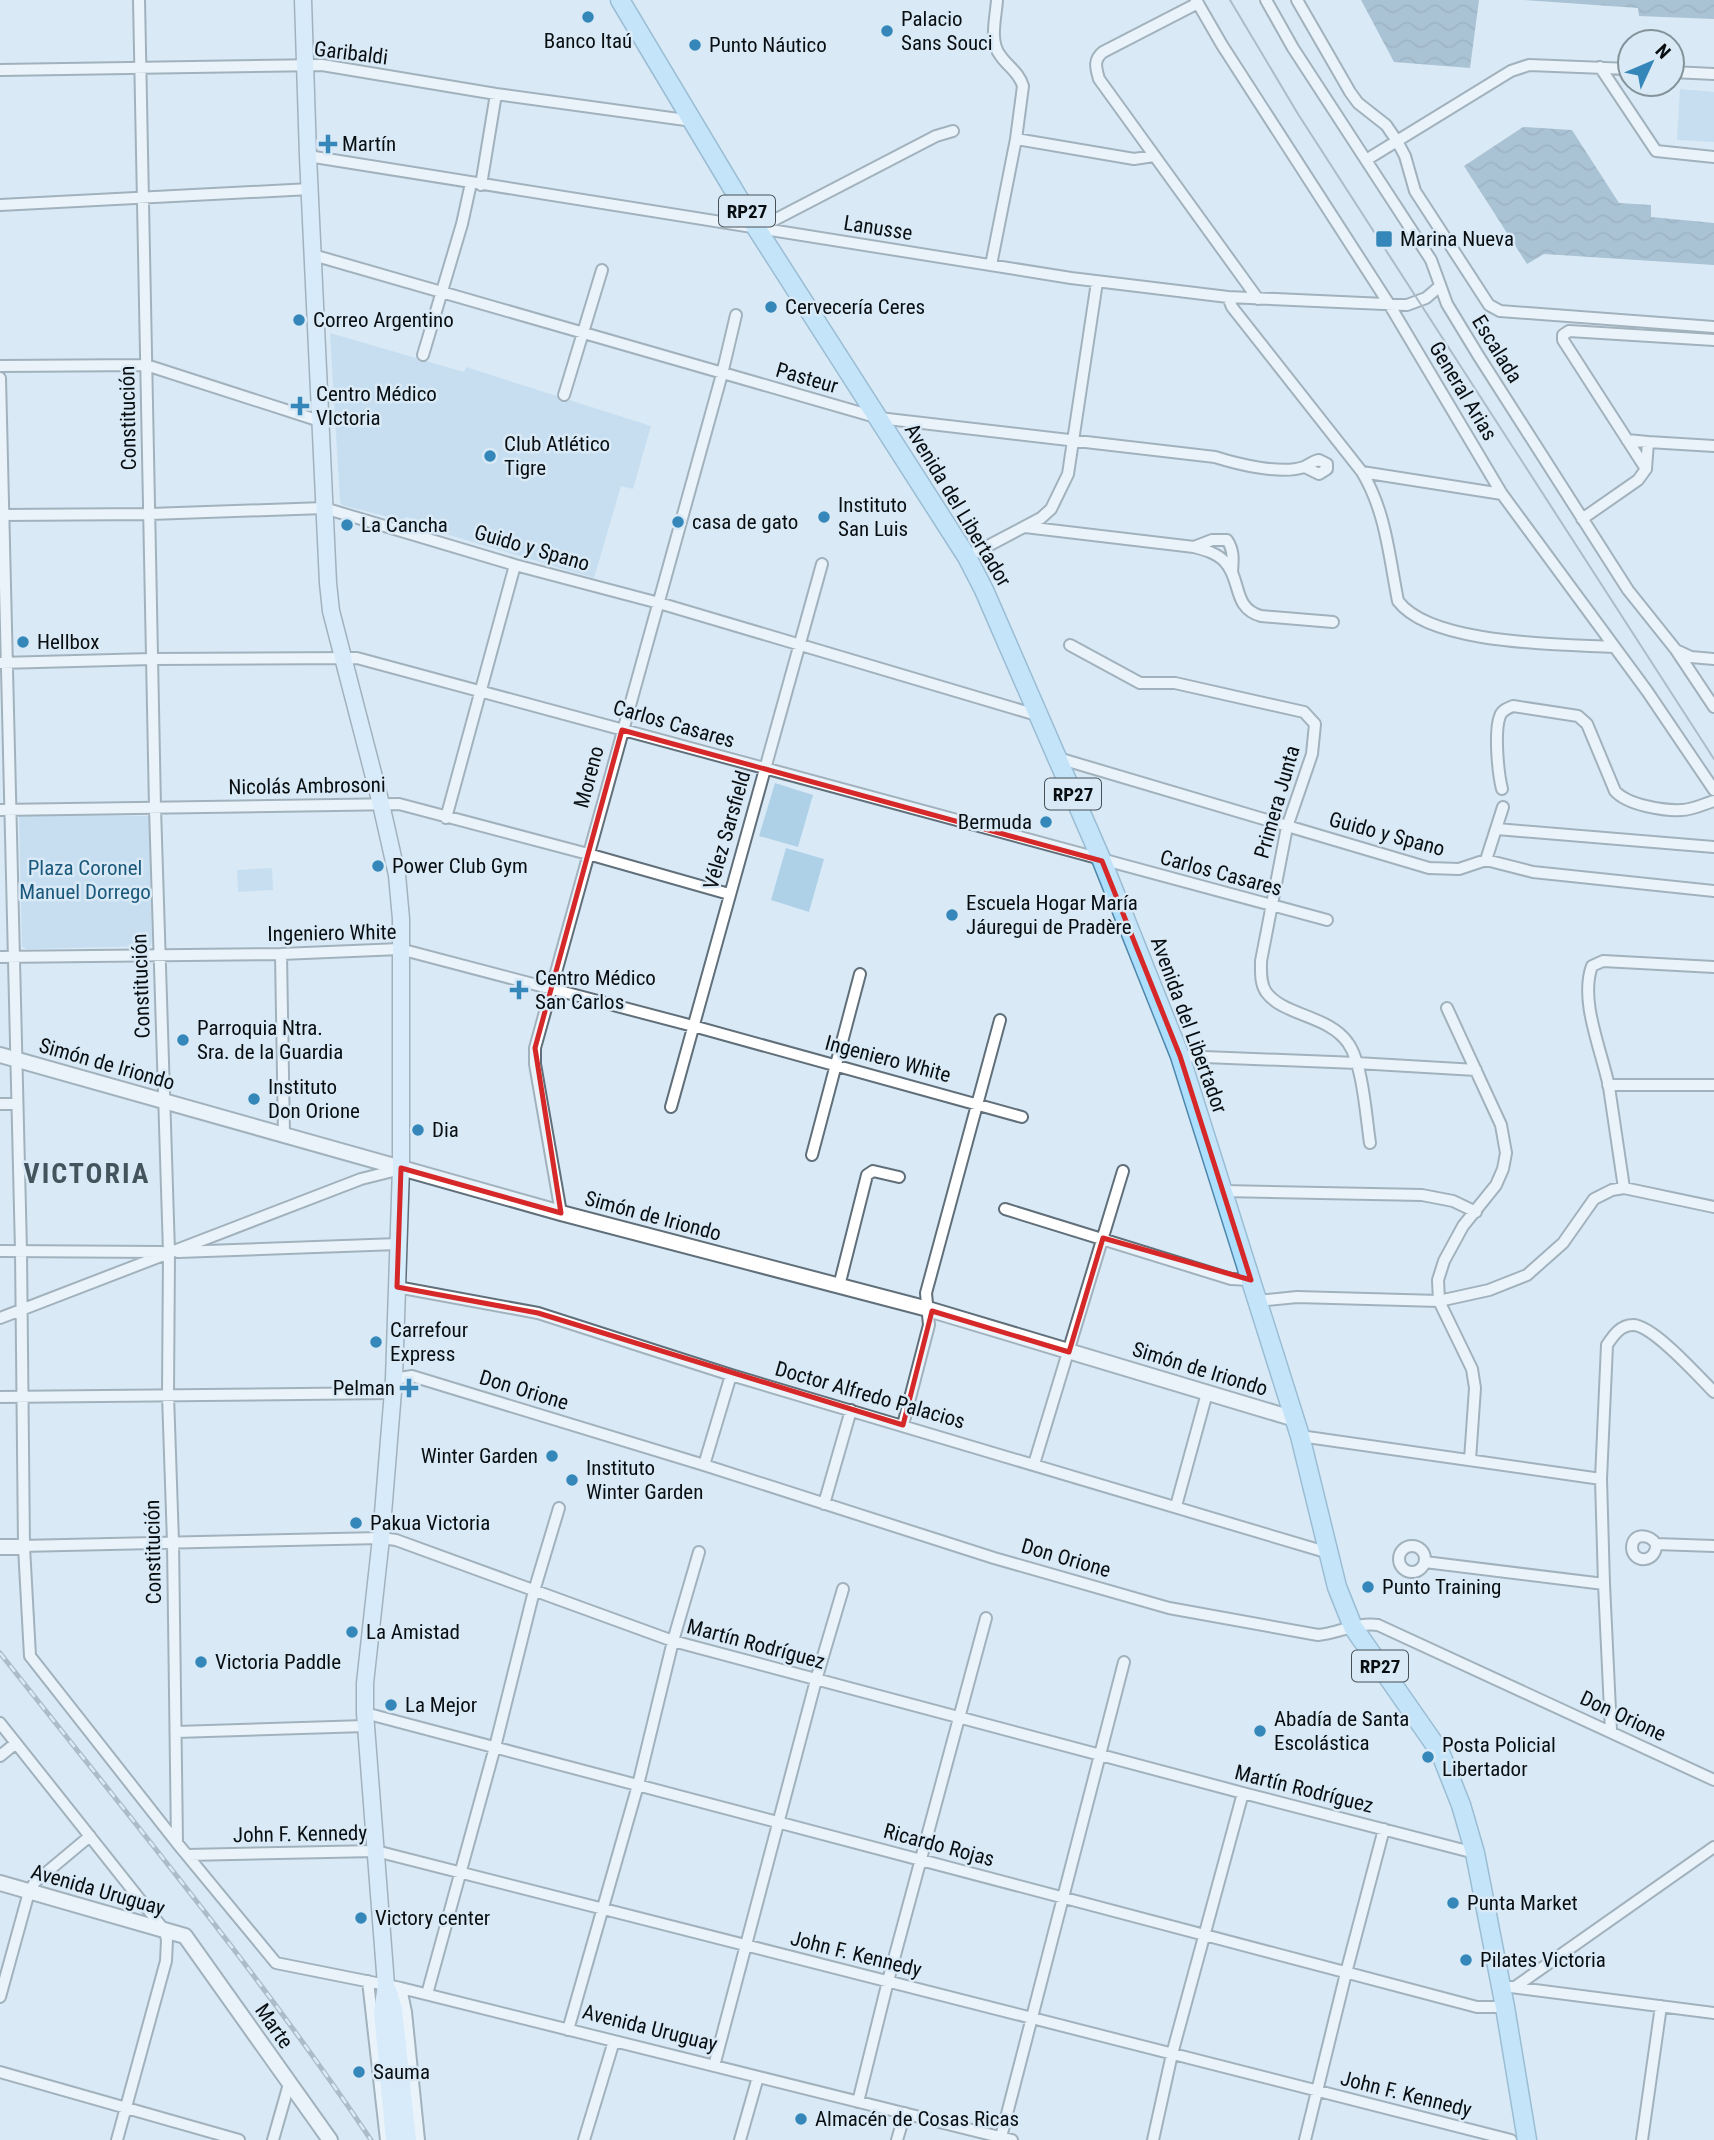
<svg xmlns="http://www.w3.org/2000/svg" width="1714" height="2140" viewBox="0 0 1714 2140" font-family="'Roboto Condensed',sans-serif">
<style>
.park{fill:#afd1e8}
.water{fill:url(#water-waves)}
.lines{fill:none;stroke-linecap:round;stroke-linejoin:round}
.minor-casing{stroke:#606f79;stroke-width:14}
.tertiary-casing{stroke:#606f79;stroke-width:18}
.secondary-casing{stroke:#606f79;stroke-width:19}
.primary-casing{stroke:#4f87aa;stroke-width:21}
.minor{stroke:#fff;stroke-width:10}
.tertiary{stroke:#fff;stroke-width:14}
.secondary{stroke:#d6eefe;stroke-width:16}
.primary{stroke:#acdefe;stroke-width:18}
.tram{stroke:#79858d;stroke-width:2}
.rail-casing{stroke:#79858d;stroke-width:5}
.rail{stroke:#d9eaf6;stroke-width:2.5;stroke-dasharray:8;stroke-linecap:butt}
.marked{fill:none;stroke:#d62828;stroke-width:5;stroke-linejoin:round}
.poi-dot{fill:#3487b8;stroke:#d9eaf6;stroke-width:2.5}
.labels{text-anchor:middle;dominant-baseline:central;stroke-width:5;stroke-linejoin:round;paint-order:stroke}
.shield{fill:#d9eaf6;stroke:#475056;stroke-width:2}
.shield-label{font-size:19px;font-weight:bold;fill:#080e11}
.poi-label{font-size:21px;fill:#080e11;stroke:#d9eaf6;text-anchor:start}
.street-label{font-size:21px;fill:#080e11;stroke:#d9eaf6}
.park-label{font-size:21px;fill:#1b597c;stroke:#d9eaf6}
.district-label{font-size:28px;font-weight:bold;letter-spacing:2px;fill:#45535d;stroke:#d9eaf6}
</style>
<defs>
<pattern id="water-waves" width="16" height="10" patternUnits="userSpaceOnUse" patternTransform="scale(1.75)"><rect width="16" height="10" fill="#6f93ac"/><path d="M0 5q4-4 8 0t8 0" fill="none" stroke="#59768b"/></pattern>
</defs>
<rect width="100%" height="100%" fill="#d9eaf6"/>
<path class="park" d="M 1680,89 L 1714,92 L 1714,142 L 1677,140 Z
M 330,333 L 450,368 L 464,372 L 466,367 L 651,426 L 633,489 L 621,486 L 594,578 L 412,524 L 413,519 L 406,517 L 404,521 L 342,505 L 340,501 Z
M 775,783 L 813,795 L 798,847 L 759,836 Z
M 23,814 L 148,816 L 150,820 L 152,941 L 150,946 L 27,949 L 22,947 L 19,817 Z
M 786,848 L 824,859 L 809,912 L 771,900 Z
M 272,868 L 273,890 L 238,892 L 237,870 Z"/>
<path class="water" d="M 1361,0 L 1479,0 L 1470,68 L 1394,62 Z
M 1523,0 L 1714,0 L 1714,19 L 1639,16 L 1638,8 Z
M 1523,127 L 1572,130 L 1619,203 L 1651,205 L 1651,217 L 1714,223 L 1714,265 L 1544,254 L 1527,264 L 1464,166 Z"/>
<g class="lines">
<defs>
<path id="minor" d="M 139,0 L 155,808 L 169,1252 L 168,1395 L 173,1542 L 177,1843
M 1196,0 L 1222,45 L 1389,304 L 1502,494 L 1647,691 L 1714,790
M 1266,0 L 1293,48 L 1431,260 L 1447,304 L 1478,355 L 1628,590 L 1676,650 L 1714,707
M 1297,0 L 1350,92 L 1358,103 L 1386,125 L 1397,141 L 1405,156 L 1415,191 L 1489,305 L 1500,311 L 1714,327
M 1198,3 L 1103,52 C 1093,60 1096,68 1099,79 L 1258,299
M 1600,67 L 1656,151 L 1714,157
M 0,70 L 322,65 L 496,94 L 693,121
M 1672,72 L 1714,74
M 1016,139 L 1134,159 L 1154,156
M 308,156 L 1071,278 L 1228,297 L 1407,305 L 1426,298 L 1440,286
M 1366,160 L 1511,71 L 1529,65 L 1630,69
M 481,185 L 496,94
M 0,205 L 310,189
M 757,229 L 936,136 L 953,131
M 313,255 L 879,418 L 1215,457 C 1237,464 1281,475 1304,467 C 1309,465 1313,461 1319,460 L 1327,464 L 1327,469 L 1319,474 L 1305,467
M 991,265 L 1016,139 L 1023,86 C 1019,72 1007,66 1000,55 C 989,41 996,17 997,0
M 1228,297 L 1232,307 L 1362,472 C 1386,512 1389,556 1398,601 C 1431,645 1560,644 1613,647
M 423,355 L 462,224 L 471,183
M 0,366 L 146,365 L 320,421
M 0,378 L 21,1251 L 24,1547 L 30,1656 L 177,1843 L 276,1963 L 401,1988 L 1012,2140
M 564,395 L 602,270
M 1627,440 L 1648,442 L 1646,469
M 1648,442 L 1714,446
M 1362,472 L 1502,494
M 0,515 L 150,514 L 324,508 L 515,565 L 659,603 L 1040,716
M 1582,519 L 1638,480 L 1646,469 L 1563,340 L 1563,335 L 1569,331 L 1714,340
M 1025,527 L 1194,547 C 1205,550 1217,553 1225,562 C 1242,580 1232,608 1261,616 L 1333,622
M 1194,547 L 1212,540 L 1227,540 C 1234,550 1233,560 1232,572
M 967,557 L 1041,518 L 1051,509 L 1068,474 L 1097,282
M 1070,645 L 1140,683 L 1175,683 L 1304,712 L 1315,724 L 1312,754 L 1287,827 L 1261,961 C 1261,971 1260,983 1266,992 C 1283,1016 1329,1015 1348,1043 C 1363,1064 1366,1117 1370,1143
M 1676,650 L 1691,657 L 1714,659
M 0,663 L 151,659 L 357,658 L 1327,920
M 1058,758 L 1429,868 L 1459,869 L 1486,860 L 1533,872 L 1714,891
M 1502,789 C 1498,773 1494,731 1500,716 C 1502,710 1508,708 1513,706 L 1578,716 L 1587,724 L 1615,791 C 1627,805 1664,811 1682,810 C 1692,810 1704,804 1714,801
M 0,810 L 399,804 L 588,854 L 729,894
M 446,818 L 515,565
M 1497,829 L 1714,847
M 1486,860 L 1503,807
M 281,954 L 284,1136
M 0,957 L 281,954 L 400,949 L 693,1026 L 1022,1117
M 1447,1008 L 1501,1125 L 1506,1153 L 1503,1169 L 1496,1185 L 1463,1226 L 1444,1261 L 1438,1280 L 1439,1301 L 1472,1369 L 1475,1388 L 1470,1460
M 1180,1056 L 1357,1063 L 1476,1070
M 1608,1085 L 1714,1085
M 0,1104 L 17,1104
M 671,1107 L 822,564
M 812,1155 L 860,974
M 1624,1188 C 1619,1155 1614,1121 1609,1087 C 1602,1051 1579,1001 1592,966 L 1603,961 L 1714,967
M 1223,1191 L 1422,1195 L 1453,1201 L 1476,1212
M 1005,1209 L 1231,1279 L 1251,1280
M 561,1213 L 535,1064 L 535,1048 L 722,374 L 736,315
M 0,1251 L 162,1252
M 178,1252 L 398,1244
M 839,1286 L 867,1175 L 873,1171 L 899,1177
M 397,1287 L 538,1313 L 731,1375 L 1329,1553
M 1258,1301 L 1297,1297 L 1439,1301 L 1489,1290 L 1527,1275 L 1563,1243 L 1594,1199 L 1612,1190 L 1624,1188 L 1714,1207
M 0,1318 L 361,1179 L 401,1169
M 394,1379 L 412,1376 L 704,1465 L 994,1558 L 1169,1608 L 1318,1635 C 1339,1633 1357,1622 1378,1625 L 1714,1780
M 0,1397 L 393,1393
M 903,1425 L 929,1325 L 926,1293 L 1000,1020
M 1300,1436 L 1601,1479
M 1034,1464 L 1123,1171
M 704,1465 L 731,1375
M 824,1504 L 851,1410
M 1176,1506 L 1207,1393
M 1656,1544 C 1657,1563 1633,1564 1632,1548 C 1632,1532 1650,1534 1656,1544 L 1714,1546
M1399 1559a13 13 0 1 1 26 0a13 13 0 1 1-26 0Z
M 20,1546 L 381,1538 L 396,1540 L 673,1641 L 1243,1793 L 1475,1853
M 1425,1562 L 1604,1584
M 365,1713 L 1477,2007 L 1505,2007
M 0,1723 L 165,1931 L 167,1940 L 166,1961 L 117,2140
M 1611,1731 L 1604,1584 L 1601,1479 L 1607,1345 C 1613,1336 1620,1325 1633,1325 C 1653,1325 1699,1377 1714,1392
M 176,1732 L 365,1726
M 0,1756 L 16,1743
M 187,1855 L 376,1851 L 1511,2140
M 368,1981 L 386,2140
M 1511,1987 L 1714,2013
M 1515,1987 L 1714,1847
M 401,1988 L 406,2012 L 419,2140
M 427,1994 L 495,1747 L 534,1591 L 559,1508
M 0,1997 L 29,1892 L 35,1882 L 90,1836
M 568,2030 L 638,1785 L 673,1641 L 699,1552
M 714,2066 L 816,1680 L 843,1589
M 0,2072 L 239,2140
M 858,2102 L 888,1981 L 986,1618
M 1001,2137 L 1124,1662
M 273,2140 L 289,2084
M 584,2140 L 614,2041
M 740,2140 L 758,2077
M 897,2140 L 905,2113
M 1153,2140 L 1172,2054 L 1243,1793
M 1305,2140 L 1346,1973 L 1384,1829
M 1642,2140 L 1661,2006"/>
<path id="tertiary" d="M 0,1055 L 561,1213 L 928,1309 L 1295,1419
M 0,1547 L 24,1547
M 0,1883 L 185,1936 L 330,2140"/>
<path id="secondary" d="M 303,0 L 308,156 L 328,583 L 331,611 L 381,804 L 397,875 L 401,919 L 401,1168 L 394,1379 L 381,1538 L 365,1683 L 365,1713 L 386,1985 L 382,2012 L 394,2140
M 388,1990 L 394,2009 L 408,2140"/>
<path id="primary" d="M 620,0 L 757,229 L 967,557 L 984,590 L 1102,861 L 1180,1056 L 1300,1436 L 1337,1587 L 1353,1627 L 1440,1752 L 1461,1805 L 1475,1853 L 1505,2007 L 1527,2140"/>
</defs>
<use href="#minor" class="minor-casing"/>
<use href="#tertiary" class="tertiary-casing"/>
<use href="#secondary" class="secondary-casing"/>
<use href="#primary" class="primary-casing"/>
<use href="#minor" class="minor"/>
<use href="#tertiary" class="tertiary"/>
<use href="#secondary" class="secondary"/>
<use href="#primary" class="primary"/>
<path class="tram" d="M 1230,0 L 1298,114 L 1714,759"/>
<defs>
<path id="rail" d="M 0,1653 C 126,1813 257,1970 371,2140"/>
</defs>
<use href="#rail" class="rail-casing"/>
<use href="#rail" class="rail"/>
</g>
<path d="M0 0H1714V2140H0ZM 622,730 L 1102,861 L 1180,1056 L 1251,1280 L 1103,1238 L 1069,1352 L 932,1311 L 903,1425 L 538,1313 L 397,1287 L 401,1168 L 561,1213 L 535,1048 Z" fill="#d9eaf6" fill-opacity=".55" fill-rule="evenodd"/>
<path class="marked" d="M 622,730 L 1102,861 L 1180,1056 L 1251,1280 L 1103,1238 L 1069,1352 L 932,1311 L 903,1425 L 538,1313 L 397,1287 L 401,1168 L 561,1213 L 535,1048 Z"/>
<g class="poi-dot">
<circle cx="588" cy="17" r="7"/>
<circle cx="887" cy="31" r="7"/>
<circle cx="695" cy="45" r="7"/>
<path d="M324.5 133.5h7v7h7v7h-7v7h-7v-7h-7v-7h7z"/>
<rect x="1375" y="230" width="18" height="18" rx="3.5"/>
<circle cx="771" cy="307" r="7"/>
<circle cx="299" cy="320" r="7"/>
<path d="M296.5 395.5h7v7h7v7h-7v7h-7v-7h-7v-7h7z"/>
<circle cx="490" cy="456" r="7"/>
<circle cx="824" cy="517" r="7"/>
<circle cx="678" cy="522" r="7"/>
<circle cx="347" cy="525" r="7"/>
<circle cx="23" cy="642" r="7"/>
<circle cx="1046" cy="822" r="7"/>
<circle cx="378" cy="866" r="7"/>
<circle cx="952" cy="915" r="7"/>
<path d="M515.5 979.5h7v7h7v7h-7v7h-7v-7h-7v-7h7z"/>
<circle cx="183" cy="1040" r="7"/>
<circle cx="254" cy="1099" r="7"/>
<circle cx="418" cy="1130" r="7"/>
<circle cx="376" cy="1342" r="7"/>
<path d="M405.5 1377.5h7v7h7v7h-7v7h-7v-7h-7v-7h7z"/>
<circle cx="552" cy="1456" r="7"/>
<circle cx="572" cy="1480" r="7"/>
<circle cx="356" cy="1523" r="7"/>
<circle cx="1368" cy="1587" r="7"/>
<circle cx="352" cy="1632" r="7"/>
<circle cx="201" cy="1662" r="7"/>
<circle cx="391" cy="1705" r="7"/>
<circle cx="1260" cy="1731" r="7"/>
<circle cx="1428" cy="1757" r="7"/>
<circle cx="1453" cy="1903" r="7"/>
<circle cx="361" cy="1918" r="7"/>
<circle cx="1466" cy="1960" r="7"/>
<circle cx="359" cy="2072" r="7"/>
<circle cx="801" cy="2119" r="7"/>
</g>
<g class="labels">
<g class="shield">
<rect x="719" y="195.5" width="56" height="31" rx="5"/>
<rect x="1045" y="778.5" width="56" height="31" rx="5"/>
<rect x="1352" y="1650.5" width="56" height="31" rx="5"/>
</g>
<g class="shield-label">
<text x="747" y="211">RP27</text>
<text x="1073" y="794">RP27</text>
<text x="1380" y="1666">RP27</text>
</g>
<g class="poi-label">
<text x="901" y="19">Palacio<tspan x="901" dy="24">Sans Souci</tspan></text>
<text x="588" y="41" text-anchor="middle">Banco Itaú</text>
<text x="709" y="45">Punto Náutico</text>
<text x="342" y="144">Martín</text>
<text x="1400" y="239">Marina Nueva</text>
<text x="785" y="307">Cervecería Ceres</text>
<text x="313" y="320">Correo Argentino</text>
<text x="316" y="394">Centro Médico<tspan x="316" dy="24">VIctoria</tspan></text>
<text x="504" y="444">Club Atlético<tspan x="504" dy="24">Tigre</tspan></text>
<text x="838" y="505">Instituto<tspan x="838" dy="24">San Luis</tspan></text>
<text x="692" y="522">casa de gato</text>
<text x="361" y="525">La Cancha</text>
<text x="37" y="642">Hellbox</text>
<text x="1032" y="822" text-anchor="end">Bermuda</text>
<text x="392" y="866">Power Club Gym</text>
<text x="966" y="903">Escuela Hogar María<tspan x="966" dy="24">Jáuregui de Pradère</tspan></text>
<text x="535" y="978">Centro Médico<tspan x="535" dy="24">San Carlos</tspan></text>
<text x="197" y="1028">Parroquia Ntra.<tspan x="197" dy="24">Sra. de la Guardia</tspan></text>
<text x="268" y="1087">Instituto<tspan x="268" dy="24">Don Orione</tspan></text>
<text x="432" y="1130">Dia</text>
<text x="390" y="1330">Carrefour<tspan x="390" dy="24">Express</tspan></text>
<text x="395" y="1388" text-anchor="end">Pelman</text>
<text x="538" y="1456" text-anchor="end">Winter Garden</text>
<text x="586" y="1468">Instituto<tspan x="586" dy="24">Winter Garden</tspan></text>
<text x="370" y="1523">Pakua Victoria</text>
<text x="1382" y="1587">Punto Training</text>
<text x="366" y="1632">La Amistad</text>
<text x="215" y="1662">Victoria Paddle</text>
<text x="405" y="1705">La Mejor</text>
<text x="1274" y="1719">Abadía de Santa<tspan x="1274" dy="24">Escolástica</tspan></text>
<text x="1442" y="1745">Posta Policial<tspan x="1442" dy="24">Libertador</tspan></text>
<text x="1467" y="1903">Punta Market</text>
<text x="375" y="1918">Victory center</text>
<text x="1480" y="1960">Pilates Victoria</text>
<text x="373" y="2072">Sauma</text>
<text x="815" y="2119">Almacén de Cosas Ricas</text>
</g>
<g class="street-label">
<text transform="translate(351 53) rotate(7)">Garibaldi</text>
<text transform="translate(878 228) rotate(9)">Lanusse</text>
<text transform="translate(1497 349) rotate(58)">Escalada</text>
<text transform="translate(807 378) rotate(16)">Pasteur</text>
<text transform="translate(1463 391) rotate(59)">General Arias</text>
<text transform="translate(128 418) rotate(-91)">Constitución</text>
<text transform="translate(958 505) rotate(59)">Avenida del Libertador</text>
<text transform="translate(532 548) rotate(16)">Guido y Spano</text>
<text transform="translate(674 724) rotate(16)">Carlos Casares</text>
<text transform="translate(589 777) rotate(-75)">Moreno</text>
<text transform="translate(307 786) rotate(-1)">Nicolás Ambrosoni</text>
<text transform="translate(1277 802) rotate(-74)">Primera Junta</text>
<text transform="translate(727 830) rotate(-74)">Vélez Sarsfield</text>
<text transform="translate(1387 834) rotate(15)">Guido y Spano</text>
<text transform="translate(1221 873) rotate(15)">Carlos Casares</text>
<text transform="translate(332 933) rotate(-1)">Ingeniero White</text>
<text transform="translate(141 986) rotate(-92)">Constitución</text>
<text transform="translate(1189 1025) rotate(70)">Avenida del Libertador</text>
<text transform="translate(888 1059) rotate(15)">Ingeniero White</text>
<text transform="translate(107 1064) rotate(16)">Simón de Iriondo</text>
<text transform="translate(653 1216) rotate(15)">Simón de Iriondo</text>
<text transform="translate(1200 1369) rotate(17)">Simón de Iriondo</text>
<text transform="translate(524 1390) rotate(17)">Don Orione</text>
<text transform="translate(870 1395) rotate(16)">Doctor Alfredo Palacios</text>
<text transform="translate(153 1552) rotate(-91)">Constitución</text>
<text transform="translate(1066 1558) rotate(16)">Don Orione</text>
<text transform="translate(756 1644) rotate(15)">Martín Rodríguez</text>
<text transform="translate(1623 1716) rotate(25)">Don Orione</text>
<text transform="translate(1304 1789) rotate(14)">Martín Rodríguez</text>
<text transform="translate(300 1834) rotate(-1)">John F. Kennedy</text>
<text transform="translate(939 1845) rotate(15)">Ricardo Rojas</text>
<text transform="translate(98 1890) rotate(16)">Avenida Uruguay</text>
<text transform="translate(856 1954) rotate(14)">John F. Kennedy</text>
<text transform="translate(274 2026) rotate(55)">Marte</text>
<text transform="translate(650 2028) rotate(14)">Avenida Uruguay</text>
<text transform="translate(1406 2094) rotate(14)">John F. Kennedy</text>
</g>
<g class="park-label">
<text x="85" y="868">Plaza Coronel<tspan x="85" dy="24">Manuel Dorrego</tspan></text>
</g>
<g class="district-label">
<text x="87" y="1173">VICTORIA</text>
</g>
</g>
<g transform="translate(1651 63) rotate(46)"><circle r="33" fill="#d9eaf6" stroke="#85929a" stroke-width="2"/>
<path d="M0-5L12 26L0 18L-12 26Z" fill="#3487b8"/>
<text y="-10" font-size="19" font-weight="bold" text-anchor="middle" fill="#080e11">N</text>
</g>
</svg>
